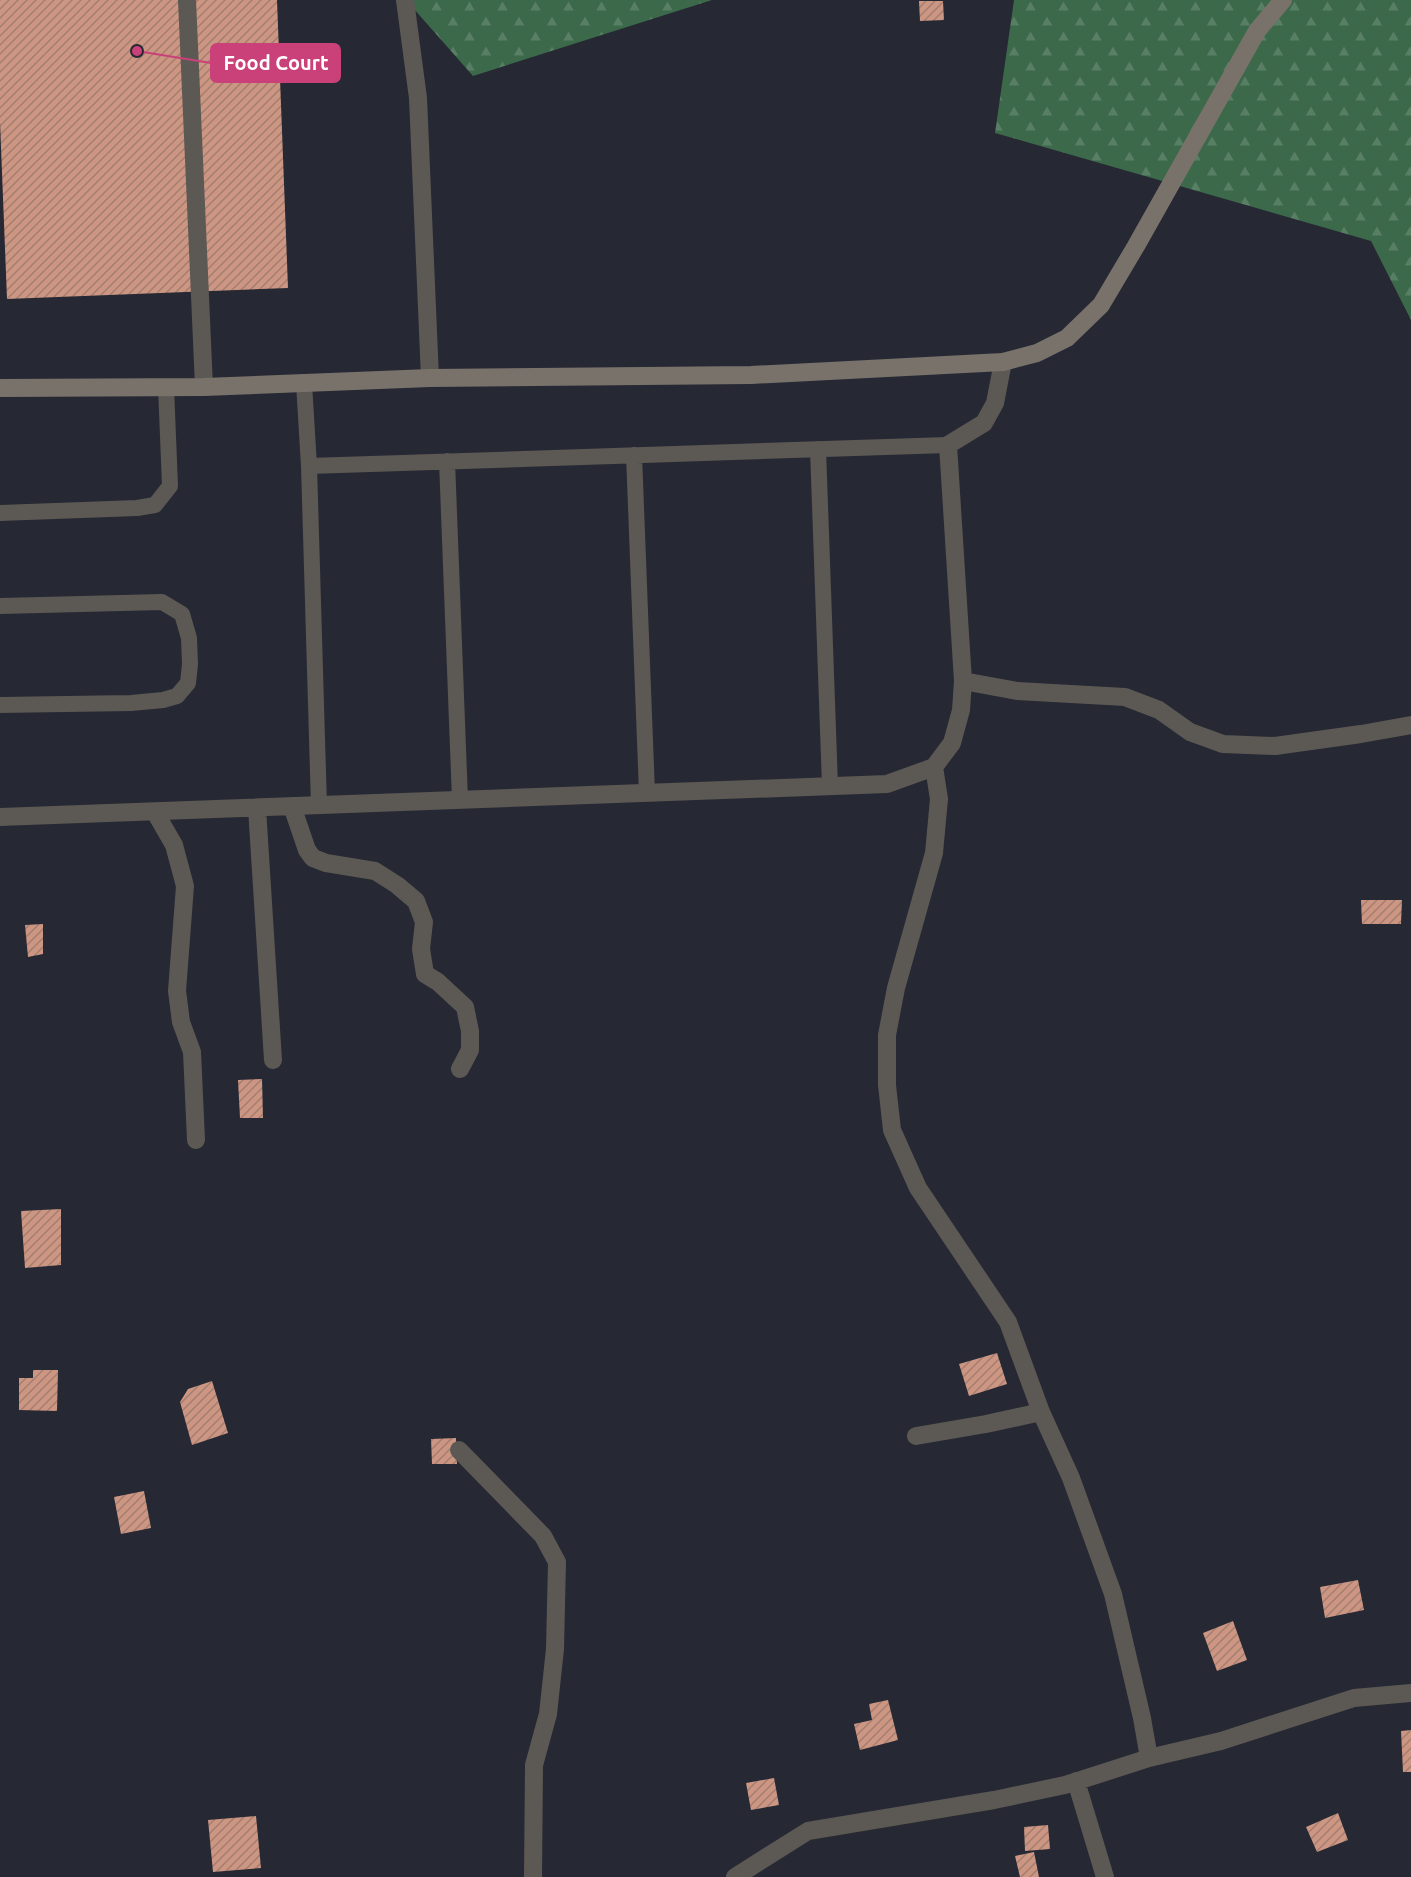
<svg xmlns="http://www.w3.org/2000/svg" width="1411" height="1877" viewBox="0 0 1411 1877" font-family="Ubuntu,sans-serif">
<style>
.forest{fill:url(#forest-firs)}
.building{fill:url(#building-hatch)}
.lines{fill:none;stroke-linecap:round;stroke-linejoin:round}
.lane{stroke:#5c5854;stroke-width:16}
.street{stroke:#5c5854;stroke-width:18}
.secondary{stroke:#79726b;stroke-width:18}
.leader{fill:none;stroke:#c94178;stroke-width:2}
.callout-dot{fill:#c94178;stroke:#262833;stroke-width:2}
.callout{fill:#c94178;stroke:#c94178;stroke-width:2}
.callout-label{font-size:20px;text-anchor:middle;font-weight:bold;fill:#fff}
</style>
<defs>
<pattern id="forest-firs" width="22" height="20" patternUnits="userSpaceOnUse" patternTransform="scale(1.5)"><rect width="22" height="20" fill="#3c694a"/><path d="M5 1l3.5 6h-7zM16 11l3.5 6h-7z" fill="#587e64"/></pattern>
<pattern id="building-hatch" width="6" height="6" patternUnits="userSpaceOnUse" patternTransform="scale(1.5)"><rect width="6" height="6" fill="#cc9683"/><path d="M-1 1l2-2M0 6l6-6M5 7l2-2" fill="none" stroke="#a37e71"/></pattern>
</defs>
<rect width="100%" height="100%" fill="#262833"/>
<path class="forest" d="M 406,0 L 712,0 L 473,76 Z
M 1014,0 L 1411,0 L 1411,320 L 1371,241 L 995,133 Z"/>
<path class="building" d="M 0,0 L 277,0 L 288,288 L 7,299 L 0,122 Z
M 919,1 L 943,1 L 944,20 L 920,21 Z
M 1361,900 L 1402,900 L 1401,924 L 1362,924 Z
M 43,924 L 43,954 L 28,957 L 25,925 Z
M 262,1079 L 263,1118 L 240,1118 L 238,1080 Z
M 61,1209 L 61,1265 L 25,1268 L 21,1211 Z
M 997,1353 L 1007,1384 L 969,1396 L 959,1364 Z
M 33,1370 L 58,1370 L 57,1411 L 19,1410 L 19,1378 L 33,1378 Z
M 212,1381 L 228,1433 L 192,1445 L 180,1402 L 188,1389 Z
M 456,1438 L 457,1464 L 432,1464 L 431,1439 Z
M 144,1491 L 151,1528 L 121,1534 L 114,1497 Z
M 1358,1580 L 1364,1610 L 1325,1618 L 1320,1587 Z
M 1233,1621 L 1247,1660 L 1217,1671 L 1203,1633 Z
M 888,1700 L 898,1740 L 860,1750 L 854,1724 L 872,1720 L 869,1704 Z
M 1411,1730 L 1411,1772 L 1403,1772 L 1401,1731 Z
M 774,1778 L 779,1805 L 751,1810 L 746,1783 Z
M 1338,1813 L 1348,1840 L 1317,1852 L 1306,1827 Z
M 256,1816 L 261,1868 L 213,1872 L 208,1820 Z
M 1048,1825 L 1050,1849 L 1025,1851 L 1024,1827 Z
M 1034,1852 L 1039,1877 L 1020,1877 L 1015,1856 Z"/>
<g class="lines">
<path class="lane" d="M 304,383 L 309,466 L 319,806
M 818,449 L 830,786
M 634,455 L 647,793
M 447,461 L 460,800
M 309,466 L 948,445
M 0,513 L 137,508 L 155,505 L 170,486 L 166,387
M 0,606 L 162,602 L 182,614 L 189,638 L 190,664 L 188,683 L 177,696 L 163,700 L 131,703 L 0,705"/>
<path class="street" d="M 187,0 L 204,387
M 405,0 L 418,98 L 430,378
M 963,681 L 1017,691 L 1125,697 L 1159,710 L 1190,732 L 1223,744 L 1275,746 L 1361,734 L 1411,725
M 934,767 L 939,799 L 934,853 L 896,988 L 887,1035 L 887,1085 L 892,1130 L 918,1188 L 1008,1322 L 1041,1412 L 1071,1478 L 1113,1594 L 1142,1718 L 1149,1758
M 292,806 L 307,850 L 313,858 L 326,863 L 375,871 L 397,885 L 416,901 L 424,922 L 421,949 L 425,974 L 438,982 L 465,1007 L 470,1031 L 470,1050 L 460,1069
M 257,808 L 273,1060
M 155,812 L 174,845 L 185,886 L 177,991 L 181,1022 L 192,1052 L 196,1140
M 0,817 L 887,784 L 934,767 L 952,743 L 961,710 L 963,681 L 948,445 L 984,423 L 995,403 L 1003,362
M 916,1436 L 986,1424 L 1041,1412
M 459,1450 L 543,1536 L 557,1562 L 555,1649 L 548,1714 L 534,1765 L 533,1877
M 1076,1781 L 1105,1877
M 735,1877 L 808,1831 L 994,1800 L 1065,1785 L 1149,1758 L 1221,1741 L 1354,1698 L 1411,1693"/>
<path class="secondary" d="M 0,388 L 204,387 L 430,378 L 751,375 L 1003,362 L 1037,353 L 1067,338 L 1101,305 L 1136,246 L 1257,31 L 1283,0"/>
</g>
<path class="leader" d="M137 51L211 63"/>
<circle class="callout-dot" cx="137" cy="51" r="6"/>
<rect class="callout" x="211" y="44" width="129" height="38" rx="6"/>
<g class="callout-label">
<text x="276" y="70">Food Court</text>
</g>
</svg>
